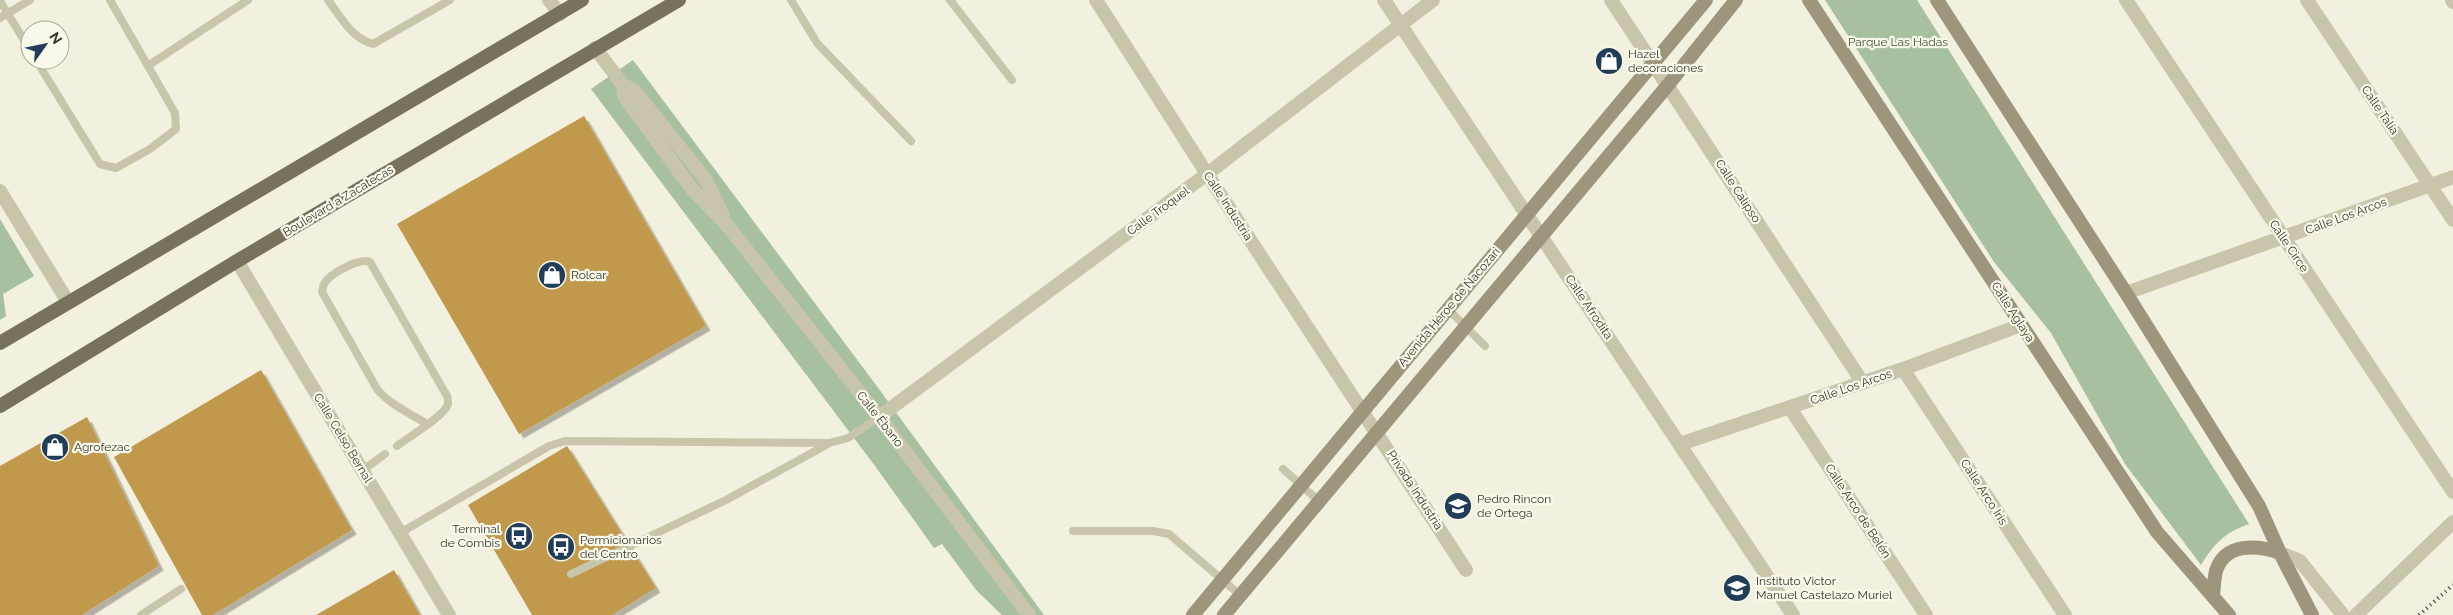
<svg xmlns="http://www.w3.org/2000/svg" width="2453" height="615" viewBox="0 0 2453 615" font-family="Raleway,sans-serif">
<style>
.green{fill:#a7c09f}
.building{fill:#c0994e;filter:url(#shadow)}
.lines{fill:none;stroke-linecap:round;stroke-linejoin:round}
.service{stroke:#c9c5ab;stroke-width:8}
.minor{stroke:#c9c5ab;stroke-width:14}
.tertiary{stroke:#c9c5ab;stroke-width:14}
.secondary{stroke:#9d967c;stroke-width:14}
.primary{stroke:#78715b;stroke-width:14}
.rail{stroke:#37342a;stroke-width:4;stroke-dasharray:1 4;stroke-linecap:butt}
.labels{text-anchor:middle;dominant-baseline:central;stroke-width:4.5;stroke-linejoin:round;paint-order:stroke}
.park-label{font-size:12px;fill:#37542e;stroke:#f9f9eb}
.poi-label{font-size:12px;fill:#37342a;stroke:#f9f9eb;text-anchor:start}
.street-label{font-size:12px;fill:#37342a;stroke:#f9f9eb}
</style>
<defs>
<filter id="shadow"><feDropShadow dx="4.5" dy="4.5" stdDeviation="0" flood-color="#0004"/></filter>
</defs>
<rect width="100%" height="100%" fill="#f2f0de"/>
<path class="green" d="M 1825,0 L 1917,0 L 2249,524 C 2224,533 2215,543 2201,565 L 2125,464 L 2051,333 L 1994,262 Z
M 633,60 L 876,385 L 1044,615 L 1002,615 L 977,591 L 942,544 L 934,548 L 875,466 L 591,89 Z
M 0,219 L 34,276 L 3,294 L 6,316 L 0,320 Z"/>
<path class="building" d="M 584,116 L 706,326 L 519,434 L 397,224 Z
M 261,370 L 352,530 L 213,615 L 202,615 L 114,457 Z
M 87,417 L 159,566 L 82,615 L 0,615 L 0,466 Z
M 567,446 L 656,588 L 612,615 L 532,615 L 468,505 Z
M 394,570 L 420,615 L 316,615 Z"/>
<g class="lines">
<path class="service" d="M 328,0 C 341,17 351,38 373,44 L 450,0
M 791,0 L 817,43 L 911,141
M 950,0 L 1012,80
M 0,1 L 30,50
M 0,18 L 30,0
M 36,60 L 100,164 L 116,168 L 150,149 L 176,129 L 175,113 L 110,0
M 149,65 L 248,0
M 1447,308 L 1485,346
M 397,446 C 407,438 445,416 448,404 C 448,403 448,398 447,396 L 370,262 C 360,257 329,274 324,284 C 323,286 323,289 322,292 L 377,389 C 390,405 410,413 427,424
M 1283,469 L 1320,502
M 363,470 L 385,454
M 1073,531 L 1153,531 L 1169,534 L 1240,595
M 400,533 L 549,446 L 565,441 L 829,443 L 848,438 L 879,417
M 571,574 L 726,500 L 828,444
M 141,615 L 181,589"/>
<path class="minor" d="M 1096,0 L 1207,174 L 1466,570
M 1384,0 L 1793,615
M 1611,0 L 1863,383
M 2126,0 L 2453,492
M 2307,0 L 2453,220
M 2452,0 L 2453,2
M 595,48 L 623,85 L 624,96 L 692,189 L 727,225 L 879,417 L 1029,615
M 623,85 L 634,90 L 706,180 L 723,215
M 0,191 L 68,302
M 237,261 L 449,615
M 2126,293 L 2453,177
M 1903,369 L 2065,615
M 1790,408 L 1926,615
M 879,417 L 1207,174 L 1433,0
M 1680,444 L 1903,369 L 2021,325
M 2280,553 L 2300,561 L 2343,615
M 2356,615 L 2453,522"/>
<path class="tertiary" d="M 549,0 L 560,14"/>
<path class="secondary" d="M 1809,0 L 2157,532 L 2229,615
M 1937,0 L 2126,293 L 2259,506 L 2280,553 L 2312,615
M 2213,595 C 2214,587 2214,579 2216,571 C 2225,542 2258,545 2280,553
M 1193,615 L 1706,0
M 1224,615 L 1668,85 L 1736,0"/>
<path class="primary" d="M 0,343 L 582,0
M 0,406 L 237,261 L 679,0"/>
<path class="rail" d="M 2419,615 L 2453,585"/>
</g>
<defs>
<symbol id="shop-disc" viewBox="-11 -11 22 22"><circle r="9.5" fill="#213d57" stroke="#f9f9eb"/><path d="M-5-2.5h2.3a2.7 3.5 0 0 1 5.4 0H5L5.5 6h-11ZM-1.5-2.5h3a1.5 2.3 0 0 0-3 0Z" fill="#fff"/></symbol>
<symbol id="school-disc" viewBox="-11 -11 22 22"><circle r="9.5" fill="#213d57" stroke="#f9f9eb"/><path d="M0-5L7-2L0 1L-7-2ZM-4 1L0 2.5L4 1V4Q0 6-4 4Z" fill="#fff"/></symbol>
<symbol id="bus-disc" viewBox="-11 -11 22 22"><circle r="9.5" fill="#213d57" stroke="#f9f9eb"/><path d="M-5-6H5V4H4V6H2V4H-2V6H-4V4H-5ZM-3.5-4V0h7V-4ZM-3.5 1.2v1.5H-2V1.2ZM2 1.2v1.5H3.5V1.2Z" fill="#fff"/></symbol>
<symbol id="university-disc" viewBox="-11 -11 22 22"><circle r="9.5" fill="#213d57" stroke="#f9f9eb"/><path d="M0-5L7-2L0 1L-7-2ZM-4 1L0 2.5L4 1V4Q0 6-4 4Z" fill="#fff"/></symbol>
</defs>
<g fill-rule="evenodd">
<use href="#shop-disc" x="1593" y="45" width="32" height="32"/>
<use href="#shop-disc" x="536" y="259" width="32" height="32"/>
<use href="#shop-disc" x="39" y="431" width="32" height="32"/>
<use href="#school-disc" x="1442" y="490" width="32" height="32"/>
<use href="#bus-disc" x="503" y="520" width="32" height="32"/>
<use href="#bus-disc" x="545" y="531" width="32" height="32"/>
<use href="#university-disc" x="1721" y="572" width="32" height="32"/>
</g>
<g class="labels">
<g class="park-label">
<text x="1898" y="42">Parque Las Hadas</text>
</g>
<g class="poi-label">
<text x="1628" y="54">Hazel<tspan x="1628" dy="14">decoraciones</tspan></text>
<text x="571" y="275">Rolcar</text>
<text x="74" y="447">Agrofezac</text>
<text x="1477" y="499">Pedro Rincon<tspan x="1477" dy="14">de Ortega</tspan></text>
<text x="500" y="529" text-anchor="end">Terminal<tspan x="500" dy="14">de Combis</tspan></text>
<text x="580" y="540">Permicionarios<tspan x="580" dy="14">del Centro</tspan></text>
<text x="1756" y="581">Instituto Victor<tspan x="1756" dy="14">Manuel Castelazo Muriel</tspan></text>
</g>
<g class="street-label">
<text transform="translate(2380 110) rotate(56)">Calle Talía</text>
<text transform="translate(1738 191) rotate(57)">Calle Calipso</text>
<text transform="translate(338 201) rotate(-31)">Boulevard a Zacatecas</text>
<text transform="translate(1228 206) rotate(57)">Calle Industria</text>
<text transform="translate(1158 211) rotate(-36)">Calle Troquel</text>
<text transform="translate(2346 216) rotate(-20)">Calle Los Arcos</text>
<text transform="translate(2289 246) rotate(56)">Calle Circe</text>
<text transform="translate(1449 307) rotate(-50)">Avenida Héroe de Nacozari</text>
<text transform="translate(1589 307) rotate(56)">Calle Afrodita</text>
<text transform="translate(2013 312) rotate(57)">Calle Aglaya</text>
<text transform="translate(1851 387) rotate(-19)">Calle Los Arcos</text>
<text transform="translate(880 419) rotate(52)">Calle Ébano</text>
<text transform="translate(343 438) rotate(59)">Calle Celso Bernal</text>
<text transform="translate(1415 490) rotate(57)">Privada Industria</text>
<text transform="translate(1984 492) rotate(57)">Calle Arco Iris</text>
<text transform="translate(1858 511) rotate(57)">Calle Arco de Belén</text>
</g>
</g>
<g transform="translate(45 45) rotate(57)"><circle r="24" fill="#f9f9eb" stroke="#abaa9e"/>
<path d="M0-4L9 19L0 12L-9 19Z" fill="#213d57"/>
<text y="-8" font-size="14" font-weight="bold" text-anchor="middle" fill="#37342a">N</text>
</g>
</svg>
